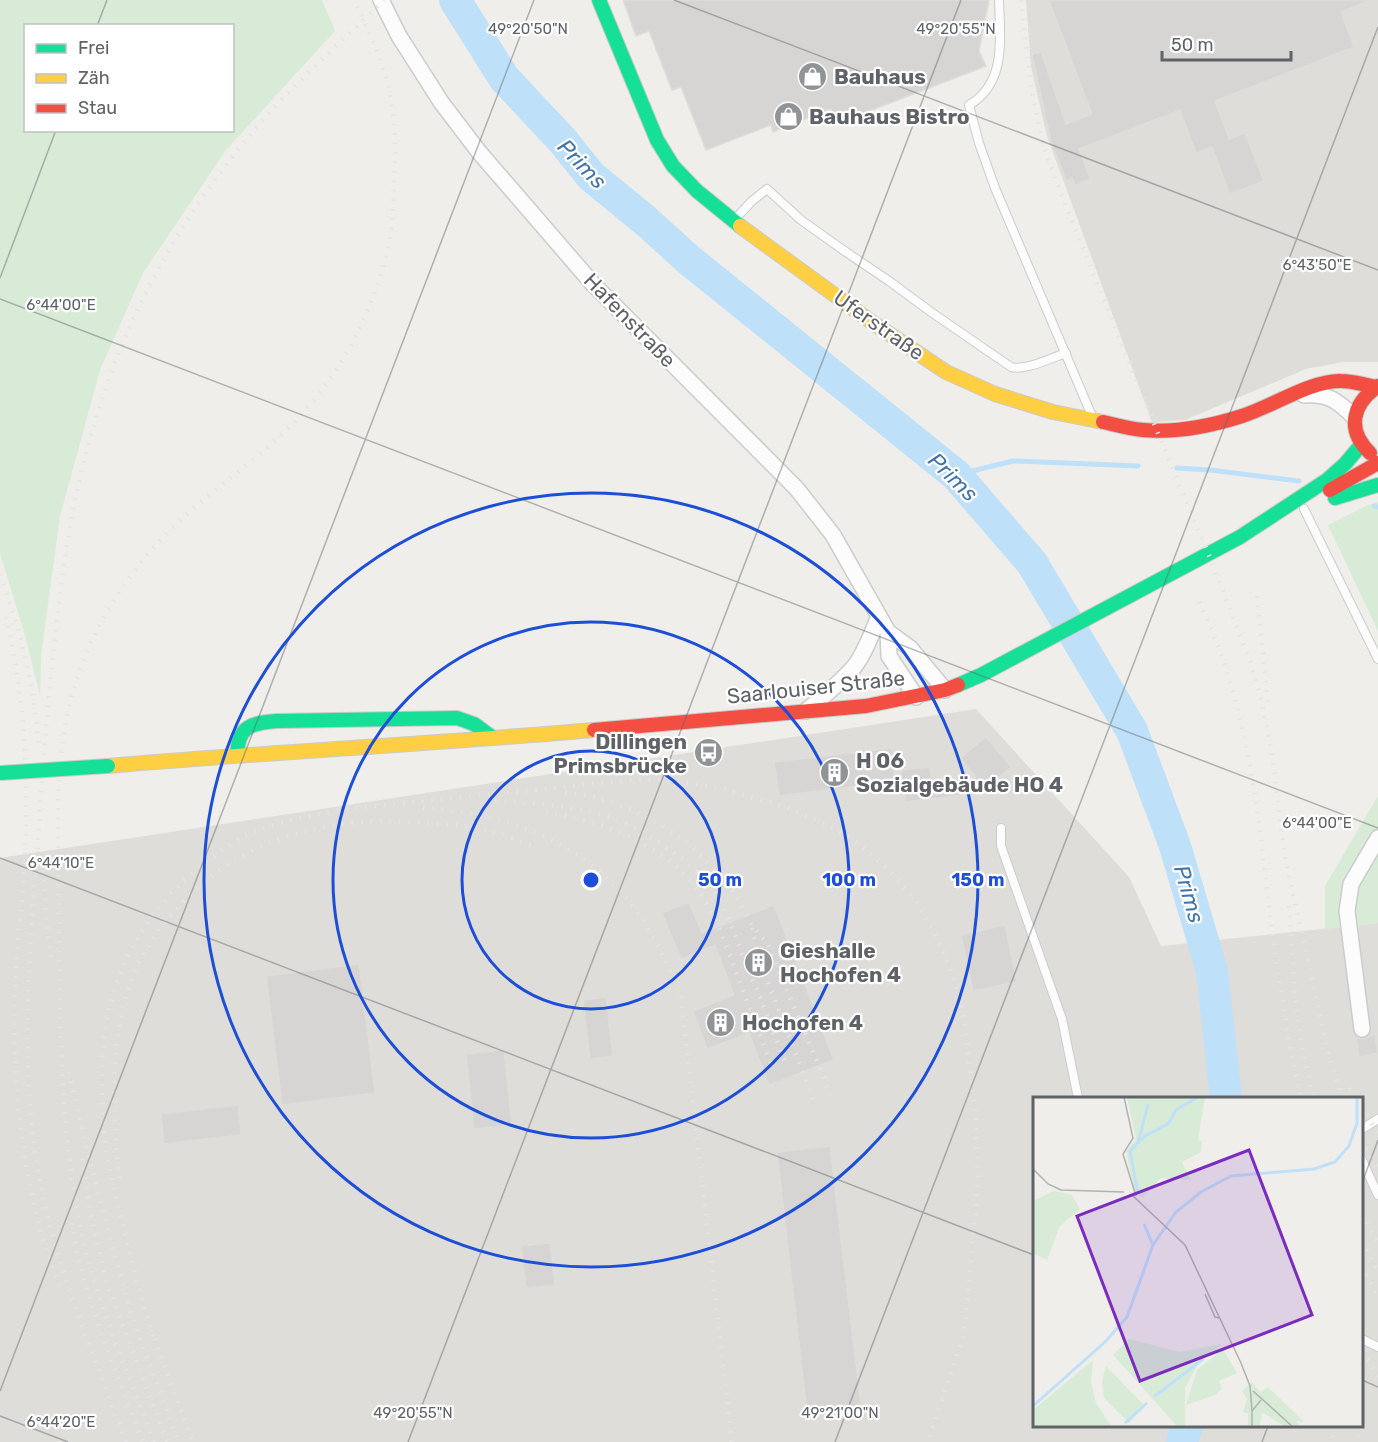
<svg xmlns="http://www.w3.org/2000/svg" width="1378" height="1442" viewBox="0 0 1378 1442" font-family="Rubik,sans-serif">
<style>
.industrial{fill:#dfddda;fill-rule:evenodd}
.green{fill:#d8ebd6;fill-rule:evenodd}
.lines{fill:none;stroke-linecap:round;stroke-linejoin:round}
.stream{stroke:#bfe0f9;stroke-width:5}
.river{stroke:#bfe0f9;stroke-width:32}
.building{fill:#d6d5d3;stroke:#deddd9;stroke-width:1.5}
.lane-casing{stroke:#cbcccc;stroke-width:10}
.street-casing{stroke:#cbcccc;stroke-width:18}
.fast-casing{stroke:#cacacb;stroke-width:16}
.slow-casing{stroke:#cacacb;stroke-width:16}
.jam-casing{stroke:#cacacb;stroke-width:16}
.lane{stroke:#fdfcfc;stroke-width:8}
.street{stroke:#fdfcfc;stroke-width:15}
.fast{stroke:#16e098;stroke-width:14}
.slow{stroke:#ffcf43;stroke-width:14}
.jam{stroke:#f24e42;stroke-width:14}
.rail{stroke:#e4e4e4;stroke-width:4.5;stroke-dasharray:1.5 8;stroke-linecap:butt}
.fast-bridge-casing{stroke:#cacacb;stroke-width:16;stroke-linecap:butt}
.fast-bridge{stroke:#16e098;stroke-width:14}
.ticks{fill:none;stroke:#5f6368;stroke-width:1.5;stroke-opacity:0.45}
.ring{fill:none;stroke:#1d4ed8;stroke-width:3}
.labels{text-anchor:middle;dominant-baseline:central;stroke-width:4.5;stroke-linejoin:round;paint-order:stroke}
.poi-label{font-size:21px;font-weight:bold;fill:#5f6368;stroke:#fff;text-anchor:start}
.street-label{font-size:21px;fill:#5f6368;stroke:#fff}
.water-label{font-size:22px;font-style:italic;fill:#4174aa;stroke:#fff}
.inset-river{fill:none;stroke:#bfe0f9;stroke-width:3}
.inset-road{fill:none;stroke:#b1b2b2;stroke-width:1.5}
.view{fill:#7b2cbf;fill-opacity:0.15;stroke:#7b2cbf;stroke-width:3}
.inset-edge{fill:none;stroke:#5f6368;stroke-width:3}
.ticks-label{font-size:15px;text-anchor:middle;fill:#5f6368;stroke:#fff;stroke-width:4.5;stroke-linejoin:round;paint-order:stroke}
.centre{fill:#1d4ed8;stroke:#fff;stroke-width:3}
.ring-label{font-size:18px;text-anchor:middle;font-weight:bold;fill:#1d4ed8;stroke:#fff;stroke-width:4.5;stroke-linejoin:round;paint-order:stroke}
</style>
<rect width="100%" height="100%" fill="#efeeea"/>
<path class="industrial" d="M 1026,0 L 1378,0 L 1378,362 L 1343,362 L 1306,369 L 1185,420 L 1152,422 L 1047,136 L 1031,67 Z
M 976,709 L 1129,877 L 1161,946 L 1378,923 L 1378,1442 L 0,1442 L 0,858 ZM 1034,1098 L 1362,1098 L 1362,1426 L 1034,1426 Z"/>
<path class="green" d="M 0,0 L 322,0 L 335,31 L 226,150 L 143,273 L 100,370 L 60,516 L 41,656 L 40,696 L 26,639 L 0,553 ZM 26,26 L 232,26 L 232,130 L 26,130 Z
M 1378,502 L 1378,631 L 1328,525 L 1368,505 Z
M 1378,796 L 1378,923 L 1325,929 L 1325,886 Z"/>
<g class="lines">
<path class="stream" d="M 1177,468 L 1210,470 L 1299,481
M 956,475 L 1013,461 L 1138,466
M 1374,506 L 1378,507"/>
<path class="river" d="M 455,0 L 504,78 L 563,141 L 591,176 L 646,221 L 689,260 L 956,475 L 1032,563 L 1132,731 L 1175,846 L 1212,971 L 1226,1098
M 1182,1442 L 1187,1426"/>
</g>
<path class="building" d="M 623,0 L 989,0 L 979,51 L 986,66 L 838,123 L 830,109 L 773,132 L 771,125 L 706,150 L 681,87 L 672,90 L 649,31 L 636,36 Z
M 1049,0 L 1368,0 L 1368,1 L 1341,12 L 1354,47 L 1215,101 L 1229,139 L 1245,133 L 1264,181 L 1230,194 L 1212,147 L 1196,153 L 1180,110 L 1079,149 L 1090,179 L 1075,185 L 1072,178 L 1066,180 L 1051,142 L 1032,54 L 1041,52 L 1066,124 L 1092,114 Z
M 986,737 L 1011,767 L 979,793 L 905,802 L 901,770 L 930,767 L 932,782 L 976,777 L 960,758 Z
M 892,748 L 895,781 L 779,796 L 774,762 Z
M 689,902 L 702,933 L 774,905 L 834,1060 L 769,1085 L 749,1033 L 707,1049 L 693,1011 L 734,995 L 715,945 L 681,959 L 662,913 Z
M 1005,925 L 1017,982 L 973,991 L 961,935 Z
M 359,964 L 375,1093 L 282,1105 L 266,976 Z
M 606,997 L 613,1056 L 590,1059 L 583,1000 Z
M 1375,1035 L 1378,1053 L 1359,1057 L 1356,1038 L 1364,1039 Z
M 504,1050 L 512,1125 L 474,1129 L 466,1054 Z
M 238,1105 L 241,1135 L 164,1144 L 161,1114 Z
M 830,1146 L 861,1406 L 807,1413 L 777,1152 Z
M 550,1243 L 555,1285 L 526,1288 L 521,1246 Z"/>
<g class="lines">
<defs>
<path id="lane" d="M 999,0 C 1000,38 1007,83 969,105 L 979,143 L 995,188 L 1092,416
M 735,219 L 752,201 L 767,189 L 801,220 L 846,252 L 889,281 L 931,312 L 1011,367 C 1025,371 1051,358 1066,353
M 1304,509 L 1378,659
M 1001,828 L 1001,846 L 1062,1019 L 1078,1098
M 1362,1129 L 1378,1119
M 1362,1160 L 1378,1195
M 1362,1339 L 1378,1347"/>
<path id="street" d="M 381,0 L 399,36 L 441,102 L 479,152 L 593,284 L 797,489 L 833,535 L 888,632 L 910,648 L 945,690
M 1304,395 C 1328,393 1338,401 1354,417
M 888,632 L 889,656 L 916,697
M 806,711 C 823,697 840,683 854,667 C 865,653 872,633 879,616
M 1362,1029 L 1347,911 L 1351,884 L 1378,838"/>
<path id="fast" d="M 599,0 L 657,140 L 673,166 L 697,191 L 740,226
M 1335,498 L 1378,485
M 958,685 L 981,675 L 1240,537 L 1327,480 L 1345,464 L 1361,445
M 237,755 C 238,726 251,723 277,721 L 457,718 L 474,724 L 493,738"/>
<path id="slow" d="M 740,226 L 873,323 L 946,372 L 995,394 L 1053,412 L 1103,422
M 108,766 C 270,752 432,744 594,730"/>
<path id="jam" d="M 1103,422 C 1116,425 1130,429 1143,430 C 1176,433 1211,426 1242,416 C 1271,407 1312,380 1341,381 C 1353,381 1365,385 1377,387
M 1370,453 C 1346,430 1352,404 1378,386
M 1330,490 L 1378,463
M 594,730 L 866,706 L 945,690 L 958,685"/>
</defs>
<use href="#lane" class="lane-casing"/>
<use href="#street" class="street-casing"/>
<use href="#fast" class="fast-casing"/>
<use href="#slow" class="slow-casing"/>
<use href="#jam" class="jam-casing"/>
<use href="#lane" class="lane"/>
<use href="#street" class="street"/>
<use href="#fast" class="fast"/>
<use href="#slow" class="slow"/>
<use href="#jam" class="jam"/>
<path class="rail" d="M 1021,0 L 1030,78 L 1037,117 L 1045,150 L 1060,191 L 1168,458 L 1209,555 L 1250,661 L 1260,695 L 1272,753 L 1283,843 L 1287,867 L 1321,1020 L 1331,1063 L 1343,1098
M 0,575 C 22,630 34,687 39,747
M 1257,596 L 1268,702
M 1199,602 C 1252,709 1259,830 1274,946 C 1277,967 1281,988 1284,1009 C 1289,1039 1293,1069 1301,1098
M 6,617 C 24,694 29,773 25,852 C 23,898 17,943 15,989 C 12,1092 23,1197 62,1293
M 565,793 L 588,795 L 609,801 L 633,810 L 658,823 L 693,847 L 731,887 L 750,922 L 768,945 L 831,1095
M 495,801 C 569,805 618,808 678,856 C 691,866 705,878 714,891 C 727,911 735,936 744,958 C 758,993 772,1028 786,1064
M 423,808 C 508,812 593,846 642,918 C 658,943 670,970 681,997 L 732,1442
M 546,812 C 603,821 669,846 702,896 C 718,921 727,948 737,975 C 749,1006 761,1038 773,1069
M 43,861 L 46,915 L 52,962
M 1289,906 C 1292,946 1293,986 1299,1026 C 1303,1050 1308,1074 1314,1098
M 752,928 L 758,956 L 815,1104
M 69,1072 L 84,1138 L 120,1275 L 135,1326 L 179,1442
M 1350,1088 L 1356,1098
M 1362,1107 L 1378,1134
M 1362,1140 L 1378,1170
M 82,1159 L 92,1222 L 107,1283 L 167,1442
M 119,1178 C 114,1117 109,1052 127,992 C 137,959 157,929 181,904 C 250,831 343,813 440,824 C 451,825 461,825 472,827 C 493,831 513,839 533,846
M 1362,1214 L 1378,1243
M 72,1223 C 83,1299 116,1370 143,1442
M 1362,1241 L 1378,1272
M 1362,1266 L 1378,1298
M 151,1330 L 193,1442
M 153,1336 C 142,1300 132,1263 123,1227 C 117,1200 109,1174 106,1146 C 94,1051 104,964 173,892 C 194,870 228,842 257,831 C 288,819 322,813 355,808 L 642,779 L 678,781 L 723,789 L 785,807 L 814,819 L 835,829 L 852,839 L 876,858 L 900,882 L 916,901 L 938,939 L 956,983 L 964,1019 L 976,1120 L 978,1180 L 966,1319 L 962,1341 L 928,1442
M 1362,1341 L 1368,1359 L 1378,1378
M 1332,1426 L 1334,1442
M 1356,1426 L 1359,1442
M 126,1442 C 91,1349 52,1257 36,1159 C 20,1052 30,945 38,838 C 43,768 48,698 56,628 C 63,568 71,508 87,450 C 105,382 131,316 166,255 C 193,207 226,163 262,121 C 300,78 343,40 384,0
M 154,1442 C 132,1383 105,1324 89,1263 C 58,1145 60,1022 59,901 C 58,815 52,741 84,659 C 109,596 150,545 201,502 C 233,475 268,450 297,419 C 345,370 376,305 390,238 C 393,220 393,201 394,183 C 395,159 396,136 393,112 C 388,72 371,35 354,0"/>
<defs>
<path id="fast-bridge" d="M 0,773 L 108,766"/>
</defs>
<use href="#fast-bridge" class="fast-bridge-casing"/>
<use href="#fast-bridge" class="fast-bridge"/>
</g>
<path class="ticks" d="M 674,0 L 1378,270M 97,26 L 107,0M 0,278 L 56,130M 0,299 L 1378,828M 0,858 L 1034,1255M 1362,1183 L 1378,1140M 1362,1380 L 1378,1387M 0,1391 L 534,0M 0,1416 L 68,1442M 408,1442 L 961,0M 835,1442 L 1378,27M 1262,1442 L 1268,1426"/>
<g class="ring">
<circle cx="591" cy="880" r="129"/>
<circle cx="591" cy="880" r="258"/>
<circle cx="591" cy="880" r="387"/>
</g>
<defs>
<symbol id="shop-disc" viewBox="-11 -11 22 22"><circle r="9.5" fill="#919496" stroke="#fff"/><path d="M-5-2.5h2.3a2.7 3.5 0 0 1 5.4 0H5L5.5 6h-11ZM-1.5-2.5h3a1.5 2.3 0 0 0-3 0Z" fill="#fff"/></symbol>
<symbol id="bus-disc" viewBox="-11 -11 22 22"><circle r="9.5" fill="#919496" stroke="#fff"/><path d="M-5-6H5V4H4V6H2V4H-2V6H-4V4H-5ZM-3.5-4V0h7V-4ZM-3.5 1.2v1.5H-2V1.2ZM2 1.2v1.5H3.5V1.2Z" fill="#fff"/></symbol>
<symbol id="building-disc" viewBox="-11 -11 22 22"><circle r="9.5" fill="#919496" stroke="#fff"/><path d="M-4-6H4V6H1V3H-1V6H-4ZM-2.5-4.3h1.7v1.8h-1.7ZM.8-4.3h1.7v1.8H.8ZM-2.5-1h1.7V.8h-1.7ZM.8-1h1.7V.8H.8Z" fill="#fff"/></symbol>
</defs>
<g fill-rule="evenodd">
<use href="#shop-disc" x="796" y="60" width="33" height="33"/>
<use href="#shop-disc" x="772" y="100" width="33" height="33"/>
<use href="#bus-disc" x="692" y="736" width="33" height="33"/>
<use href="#building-disc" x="818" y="756" width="33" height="33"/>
<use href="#building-disc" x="742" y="946" width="33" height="33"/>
<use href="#building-disc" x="704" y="1006" width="33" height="33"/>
</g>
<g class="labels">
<g class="poi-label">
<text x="834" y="76">Bauhaus</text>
<text x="809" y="116">Bauhaus Bistro</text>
<text x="687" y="741" text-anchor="end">Dillingen<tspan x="687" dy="24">Primsbrücke</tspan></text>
<text x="856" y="760">H 06<tspan x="856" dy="24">Sozialgebäude HO 4</tspan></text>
<text x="780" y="950">Gieshalle<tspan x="780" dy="24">Hochofen 4</tspan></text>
<text x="742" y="1022">Hochofen 4</text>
</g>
<g class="street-label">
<text transform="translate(630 320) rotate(46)">Hafenstraße</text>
<text transform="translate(879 325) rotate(35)">Uferstraße</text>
<text transform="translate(816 687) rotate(-6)">Saarlouiser Straße</text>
</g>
<g class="water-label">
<text transform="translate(582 164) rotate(46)">Prims</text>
<text transform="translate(953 477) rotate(44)">Prims</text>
<text transform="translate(1189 894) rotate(74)">Prims</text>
</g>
</g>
<g transform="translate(1033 1097)">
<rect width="330" height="330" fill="#efeeea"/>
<path d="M 94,0 L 172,0 L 165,43 L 169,44 L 168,55 L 149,65 L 158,83 L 128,81 L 109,101 L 101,93 L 93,54 L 103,42 ZM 21,94 L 39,98 L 47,112 L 27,129 L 14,163 L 0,156 L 0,104 ZM 96,242 L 147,255 L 189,247 L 166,266 L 152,291 L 152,330 L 145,330 L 80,258 ZM 190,252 L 204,276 L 186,284 L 189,292 L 182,298 L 153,308 L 164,273 ZM 60,263 L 58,285 L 63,306 L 79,330 L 0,330 L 0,313 ZM 73,269 L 112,309 L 96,326 L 71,301 L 69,284 ZM 219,285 L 227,295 L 235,290 L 271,325 L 263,324 L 267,330 L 252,330 L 229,315 L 227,329 L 215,328 L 215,316 L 210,315 L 214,302 L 209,294 Z" fill="#d8ebd6"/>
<path class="inset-river" d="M 105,46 L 115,7M 105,97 L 97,54 L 112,39 L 135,27 L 143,13 L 165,0M 111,127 L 120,148M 121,300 L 170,262M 0,309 L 72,245 L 94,220 L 120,148 L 143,115 L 168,95 L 198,79 L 281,72 L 302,65 L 316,49 L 324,26 L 324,0M 92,326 L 114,306"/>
<path class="inset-road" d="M 91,0 L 100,41 L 90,57 L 103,99M 0,72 L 15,87 L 28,93 L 91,95M 99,98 L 152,148 L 208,266 L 217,289 L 219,314M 172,197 L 182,220 L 187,221M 220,294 L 260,330M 219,330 L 219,314 L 228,303"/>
<path class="view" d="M 216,53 L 279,218 L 107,284 L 44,119 Z"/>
<rect width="330" height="330" class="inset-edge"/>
</g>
<g class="ticks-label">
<text x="956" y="34">49°20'55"N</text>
<text x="528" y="34">49°20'50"N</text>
<text x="1317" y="270">6°43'50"E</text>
<text x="61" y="310">6°44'00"E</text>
<text x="1317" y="828">6°44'00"E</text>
<text x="61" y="868">6°44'10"E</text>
<text x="413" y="1418">49°20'55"N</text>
<text x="840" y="1418">49°21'00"N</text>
<text x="61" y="1427">6°44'20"E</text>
</g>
<circle cx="591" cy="880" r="9" class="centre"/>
<g class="ring-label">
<text x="720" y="886">50 m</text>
<text x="849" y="886">100 m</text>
<text x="978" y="886">150 m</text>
</g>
<rect x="24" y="24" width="210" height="108" fill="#ffffff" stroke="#bfc1c3" stroke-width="1.5"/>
<rect x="36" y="44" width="30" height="9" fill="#16e098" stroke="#bfc1c3" stroke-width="1.5"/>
<text x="78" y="54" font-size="18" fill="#5f6368">Frei</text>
<rect x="36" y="74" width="30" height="9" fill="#ffcf43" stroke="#bfc1c3" stroke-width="1.5"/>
<text x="78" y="84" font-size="18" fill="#5f6368">Zäh</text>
<rect x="36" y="104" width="30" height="9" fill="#f24e42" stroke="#bfc1c3" stroke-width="1.5"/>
<text x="78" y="114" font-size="18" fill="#5f6368">Stau</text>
<path d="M1162 51v9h129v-9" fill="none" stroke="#5f6368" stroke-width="3"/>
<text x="1171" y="51" font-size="18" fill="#5f6368" stroke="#ffffff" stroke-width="4.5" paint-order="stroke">50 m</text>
</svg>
